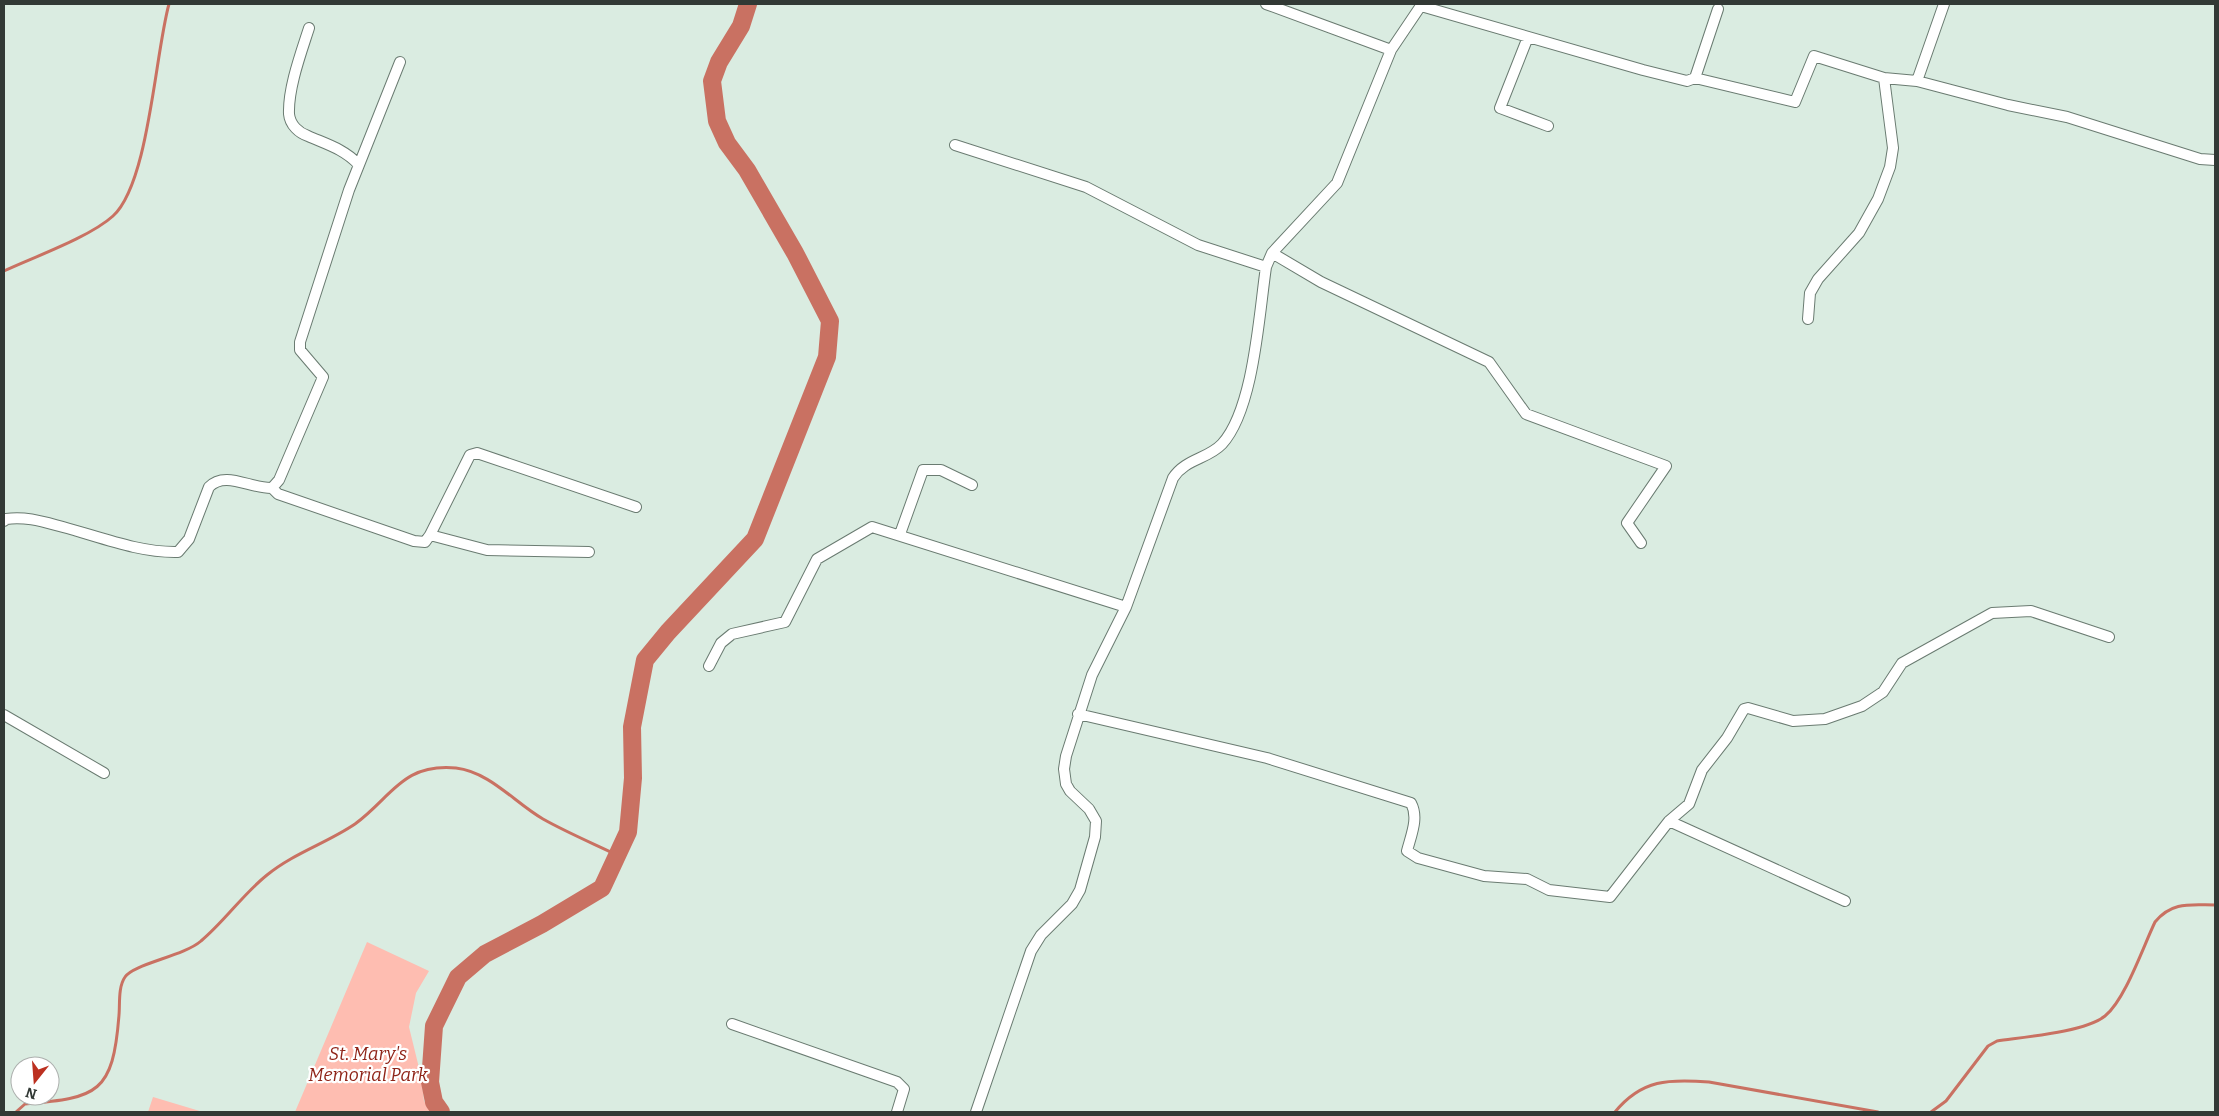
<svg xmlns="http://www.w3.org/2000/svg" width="2219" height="1116" viewBox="0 0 2219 1116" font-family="Bitter,serif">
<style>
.green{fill:#febdb1}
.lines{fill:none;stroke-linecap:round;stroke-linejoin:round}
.stream{stroke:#c97162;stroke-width:3}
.river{stroke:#c97162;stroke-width:18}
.minor-casing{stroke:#6a7b71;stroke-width:12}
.minor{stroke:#fff;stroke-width:10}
.labels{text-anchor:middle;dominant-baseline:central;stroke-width:4.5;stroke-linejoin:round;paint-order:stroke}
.park-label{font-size:18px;font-style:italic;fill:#8f2418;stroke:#fff}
</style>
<rect width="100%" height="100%" fill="#daece1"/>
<path class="green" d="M 367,942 L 429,971 L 416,993 L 409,1027 L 421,1076 L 424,1101 L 431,1112 L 295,1112 Z
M 153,1097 L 203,1112 L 148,1112 Z"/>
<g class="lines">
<path class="stream" d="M 4,271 C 34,257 90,237 113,216 C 149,183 155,54 169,4
M 16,1112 L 25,1104 C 98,1098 113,1093 119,1015 C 120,1004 118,987 125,977 C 133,964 184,956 201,941 C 225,921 243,894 267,875 C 294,853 327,843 355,824 C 392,797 402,763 456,768 C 490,772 515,803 543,819 C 566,832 592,843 617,855
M 1615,1112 C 1642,1079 1669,1079 1709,1082 L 1878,1112
M 1931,1112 L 1946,1101 L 1988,1046 L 1997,1041 C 2024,1037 2085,1032 2105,1016 C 2125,1000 2143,947 2155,922 C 2172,901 2191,905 2215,905"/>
<path class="river" d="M 441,1112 L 434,1102 L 430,1082 L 434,1026 L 458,977 L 485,954 L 542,924 L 602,888 L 628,832 L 633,778 L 632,727 L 645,660 L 668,632 L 755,539 L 827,357 L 830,321 L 795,253 L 747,170 L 727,143 L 717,121 L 712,81 L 719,62 L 741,26 L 748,4"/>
<defs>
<path id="minor" d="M 1266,4 L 1391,50
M 1421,6 L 1643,70 L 1687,81 L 1695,78 L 1795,102 L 1814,56 L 1884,78 L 1917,81 L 2008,105 L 2067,117 L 2200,159 L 2215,160
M 309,28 C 301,53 288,88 289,114 C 290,125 299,133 308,136 C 326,144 344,149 358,164
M 1528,37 L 1500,108 L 1548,126
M 1695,78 L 1718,9
M 1917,81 L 1944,4
M 955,145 L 1086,187 L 1198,245 L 1266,267
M 1272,253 L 1321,282 L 1489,362 L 1526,414 L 1666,466 L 1627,523 L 1641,543
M 1808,319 L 1810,293 L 1818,279 L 1859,233 L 1878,199 L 1890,167 L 1893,148 L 1884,78
M 272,488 L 278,494 L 414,541 L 425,542 L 430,535 L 470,455 L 477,453 L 636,507
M 4,521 L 6,519 C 26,516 44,522 63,527 C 100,537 140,553 178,552 L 189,539 L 209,487 C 225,470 251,489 272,488 L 279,480 L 323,377 L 300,350 L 300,342 L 349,190 L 400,62
M 900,534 L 923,470 L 941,470 L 972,485
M 430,535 L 487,550 L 589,552
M 709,666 L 721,643 L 732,634 L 785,622 L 817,559 L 872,527 L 1126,607
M 1078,714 L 1267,758 L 1411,803 C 1419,818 1411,835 1407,851 L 1418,858 L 1484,876 L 1527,879 L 1549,890 L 1610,897 L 1669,821 L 1689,804 L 1702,770 L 1727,738 L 1744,709 L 1748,708 L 1793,721 L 1825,719 L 1862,706 L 1883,692 L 1902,663 L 1992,613 L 2031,611 L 2109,637
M 4,715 L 104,773
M 1669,821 L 1845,901
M 732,1024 L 897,1082 L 904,1089 L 897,1112
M 976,1112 L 1031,951 L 1041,935 L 1072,904 L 1080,890 L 1095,837 L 1096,821 L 1089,809 L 1070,791 L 1066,784 L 1064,769 L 1066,756 L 1092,675 L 1126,607 L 1173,478 C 1185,459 1208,459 1222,444 C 1254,409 1259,314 1266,267 L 1272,253 L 1337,183 L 1391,50 L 1422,4"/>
</defs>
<use href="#minor" class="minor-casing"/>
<use href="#minor" class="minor"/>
</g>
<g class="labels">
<g class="park-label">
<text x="368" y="1054">St. Mary's<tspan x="368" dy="21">Memorial Park</tspan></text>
</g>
</g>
<rect width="2219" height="1116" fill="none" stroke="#323935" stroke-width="10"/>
<g transform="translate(35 1081) rotate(197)"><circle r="24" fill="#ffffff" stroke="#adb0ae"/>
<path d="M0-4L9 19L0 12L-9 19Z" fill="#bc3020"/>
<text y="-8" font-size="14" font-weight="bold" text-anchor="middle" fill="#323935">N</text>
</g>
</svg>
